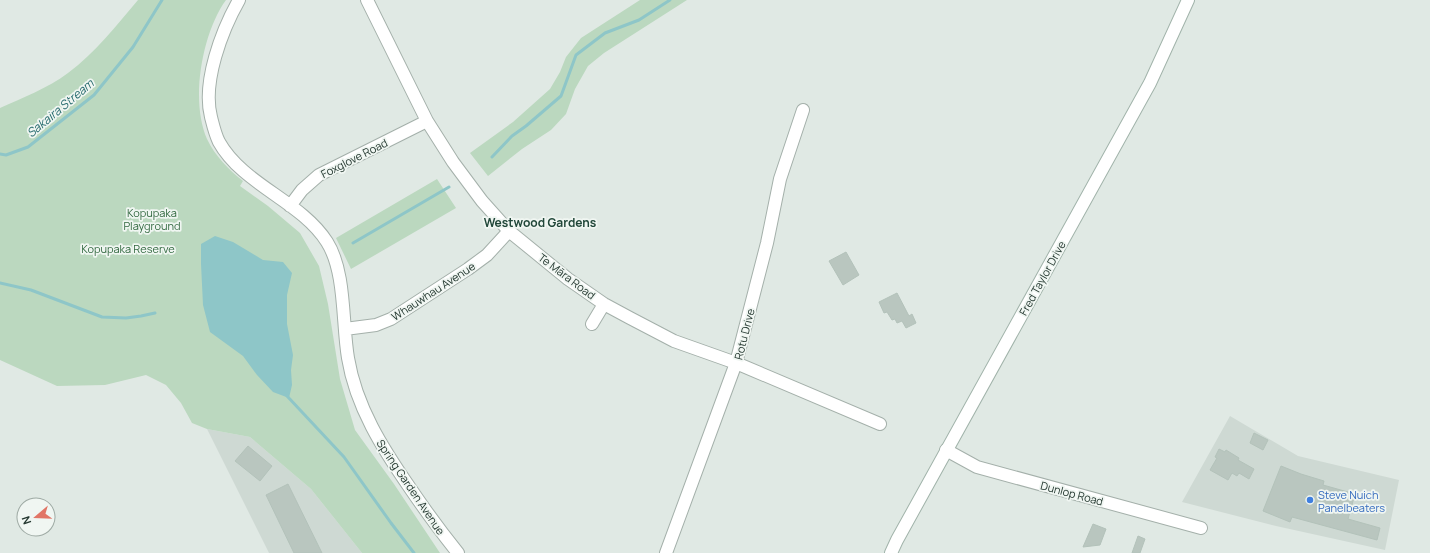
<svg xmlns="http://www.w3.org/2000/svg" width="1430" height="553" viewBox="0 0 1430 553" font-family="Manrope,sans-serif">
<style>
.built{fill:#ced9d3}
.green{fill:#bbd8bf}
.water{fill:#8ec6c8}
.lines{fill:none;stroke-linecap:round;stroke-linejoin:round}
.stream{stroke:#8ec6c8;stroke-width:3}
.building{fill:#b9c6bf;stroke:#b3c2ba}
.street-casing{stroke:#a4b0aa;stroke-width:14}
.secondary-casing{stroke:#a1b3aa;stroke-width:14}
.street{stroke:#fff;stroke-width:12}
.secondary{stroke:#fff;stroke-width:12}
.shop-dot{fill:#3f7fe0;stroke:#f0f6f2;stroke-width:1.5}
.labels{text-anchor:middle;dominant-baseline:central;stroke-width:3.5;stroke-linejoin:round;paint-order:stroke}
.street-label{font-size:11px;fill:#23372f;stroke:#f0f6f2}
.park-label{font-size:11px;fill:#326940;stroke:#f0f6f2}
.shop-label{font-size:11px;fill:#366cbe;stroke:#f0f6f2;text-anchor:start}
.water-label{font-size:12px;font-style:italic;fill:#24696c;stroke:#f0f6f2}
.neighbourhood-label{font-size:12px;font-weight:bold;fill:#214739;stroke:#f0f6f2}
</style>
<rect width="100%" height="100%" fill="#e0e9e4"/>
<path class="built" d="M 1230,416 L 1298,456 L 1399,480 L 1385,550 L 1276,526 L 1182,502 Z
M 207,429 L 250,437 L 311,489 L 362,553 L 269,553 Z"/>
<path class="green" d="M 138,0 L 226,0 C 202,33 190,101 207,139 C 215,156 229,170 243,181 L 240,186 L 268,206 L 300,233 L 319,266 L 328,304 L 340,379 L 355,430 L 394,484 L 440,553 L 362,553 L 311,489 L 250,437 L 207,429 L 192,423 L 181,403 L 166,385 L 146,375 L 105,385 L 57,386 L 0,360 L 0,108 C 22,98 48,88 68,73 C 95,53 116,26 138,0 Z
M 640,0 L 687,0 L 604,53 L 588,66 L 575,89 L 566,114 L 551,130 L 522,149 L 488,176 L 470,153 L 513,122 L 550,89 L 560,72 L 566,57 L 581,38 Z
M 437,179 L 456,208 L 351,269 L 336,238 Z"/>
<path class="water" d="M 215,236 L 233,242 L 263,260 L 283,262 L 292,273 L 287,295 L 287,324 L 293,355 L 291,370 L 292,385 L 289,398 L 273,392 L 257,375 L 243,356 L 210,332 L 203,305 L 201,264 L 201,244 Z"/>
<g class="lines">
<path class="stream" d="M 0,154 L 6,155 L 28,147 L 94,95 L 133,47 L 162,0
M 492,157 L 512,136 L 526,126 L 561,96 L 576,55 L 605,33 L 639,20 L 670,0
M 353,243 L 449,187
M 0,283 L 31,290 L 102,317 L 126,318 L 141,316 L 155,313
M 287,396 L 344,457 L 391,523 L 414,553"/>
</g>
<path class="building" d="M 846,252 L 859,275 L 843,285 L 829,261 Z
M 897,293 L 909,316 L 912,314 L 916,323 L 906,328 L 902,321 L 897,323 L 895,319 L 892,320 L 887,312 L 884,313 L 879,302 Z
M 1254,433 L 1268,440 L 1263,450 L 1250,443 Z
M 248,446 L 272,466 L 260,481 L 235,461 Z
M 1219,449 L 1225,452 L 1226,450 L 1239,458 L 1238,460 L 1254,469 L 1249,479 L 1239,473 L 1237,476 L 1232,473 L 1228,480 L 1210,470 L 1217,458 L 1215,457 Z
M 1281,466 L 1301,474 L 1324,481 L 1323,485 L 1355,494 L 1348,519 L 1380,528 L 1377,540 L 1292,517 L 1290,522 L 1263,511 Z
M 288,484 L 322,553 L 294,553 L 266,495 Z
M 1093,524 L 1106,529 L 1100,545 L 1083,547 Z
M 1138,536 L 1145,539 L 1140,553 L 1132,553 Z"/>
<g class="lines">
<defs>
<path id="street" d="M 239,0 C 222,30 202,82 211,117 C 213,125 215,134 219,142 C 243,185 301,201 327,242 C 346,272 342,323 348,358 C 356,407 383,449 410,488 C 425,510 441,532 458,553
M 367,0 L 427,121 L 453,162 L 482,201 L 509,231 L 568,279 L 604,304 L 630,318 L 674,341 L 736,363 L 880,424
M 290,206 L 302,190 L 319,175 L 427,121
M 592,324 L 604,304
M 345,329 L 376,325 L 391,319 L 468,269 L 487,255 L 509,231
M 946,450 L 977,467 L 1201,528
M 666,553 L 736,363 L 767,243 L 780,179 L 803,110"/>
<path id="secondary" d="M 891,553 L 897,540 L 1150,83 L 1188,0"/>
</defs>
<use href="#street" class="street-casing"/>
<use href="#secondary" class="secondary-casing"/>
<use href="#street" class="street"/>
<use href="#secondary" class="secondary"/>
</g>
<circle class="shop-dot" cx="1310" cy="500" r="4"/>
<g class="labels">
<g class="street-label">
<text transform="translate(354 158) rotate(-27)">Foxglove Road</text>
<text transform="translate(567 276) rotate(37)">Te Māra Road</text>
<text transform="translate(1042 278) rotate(-61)">Fred Taylor Drive</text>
<text transform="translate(433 291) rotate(-33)">Whauwhau Avenue</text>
<text transform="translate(744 334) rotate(-76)">Rotu Drive</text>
<text transform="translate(411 487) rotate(56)">Spring Garden Avenue</text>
<text transform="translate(1072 493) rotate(15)">Dunlop Road</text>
</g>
<g class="park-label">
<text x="152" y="212">Kopupaka<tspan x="152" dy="13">Playground</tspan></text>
<text x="128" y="248">Kopupaka Reserve</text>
</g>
<g class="shop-label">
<text x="1318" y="494">Steve Nuich<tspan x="1318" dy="13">Panelbeaters</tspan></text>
</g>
<g class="water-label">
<text transform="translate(60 108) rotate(-40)">Sakaira Stream</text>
</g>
<g class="neighbourhood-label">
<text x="540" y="222">Westwood Gardens</text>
</g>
</g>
<g transform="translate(36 517) rotate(251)"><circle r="19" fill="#f0f6f2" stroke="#9eaaa4"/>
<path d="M0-3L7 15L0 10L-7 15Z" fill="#e17566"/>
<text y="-6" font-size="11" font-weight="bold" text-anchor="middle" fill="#23372f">N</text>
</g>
</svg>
